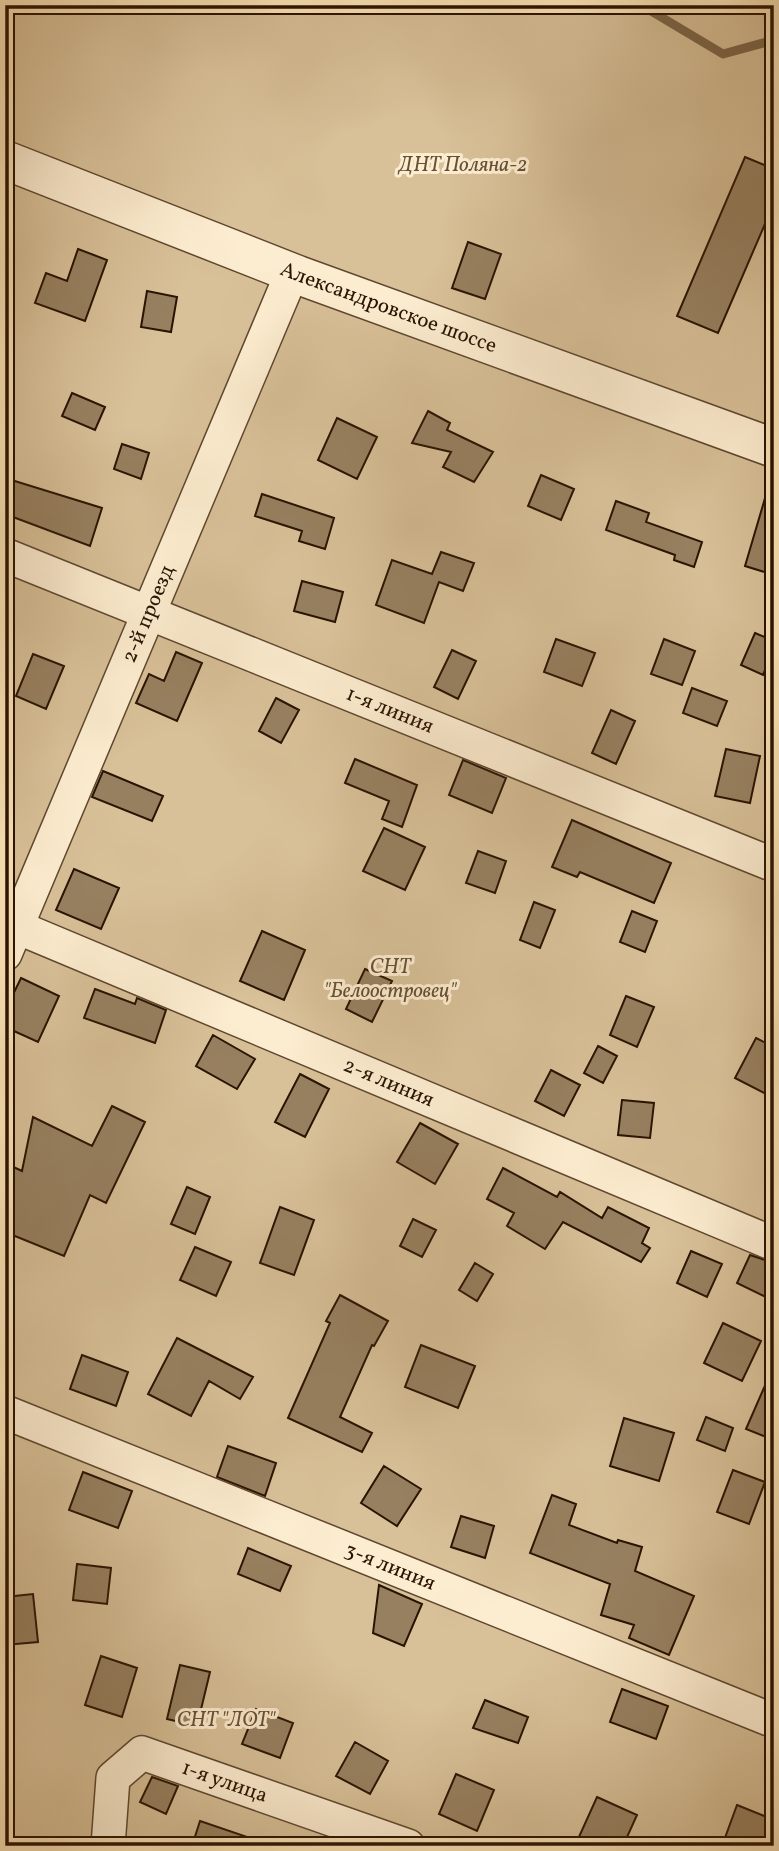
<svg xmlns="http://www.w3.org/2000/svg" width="779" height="1851" viewBox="0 0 779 1851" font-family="Vollkorn,serif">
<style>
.green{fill:#d8c098;stroke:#806a4d;stroke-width:2}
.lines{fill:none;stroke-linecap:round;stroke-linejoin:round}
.stream{stroke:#7c6649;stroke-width:9}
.building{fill:#978060;stroke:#291302;stroke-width:2}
.minor-casing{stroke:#5e472f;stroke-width:36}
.tertiary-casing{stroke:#5e472f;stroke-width:41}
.minor{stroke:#fdedd0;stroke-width:33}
.tertiary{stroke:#fdedd0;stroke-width:38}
.labels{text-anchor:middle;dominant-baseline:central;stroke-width:6;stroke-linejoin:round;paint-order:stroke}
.park-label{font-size:21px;font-style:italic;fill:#665036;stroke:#fdedd0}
.street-label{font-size:21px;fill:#291302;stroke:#fdedd0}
</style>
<rect width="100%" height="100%" fill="#fce4b7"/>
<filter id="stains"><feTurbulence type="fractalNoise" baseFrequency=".00286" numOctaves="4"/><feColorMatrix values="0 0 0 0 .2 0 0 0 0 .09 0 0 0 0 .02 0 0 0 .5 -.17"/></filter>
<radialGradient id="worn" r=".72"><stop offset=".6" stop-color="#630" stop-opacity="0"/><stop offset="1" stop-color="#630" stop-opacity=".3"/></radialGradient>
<path class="green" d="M 5,5 L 774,5 L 774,1846 L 5,1846 Z"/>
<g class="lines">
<path class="stream" d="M 641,5 L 723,54 L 774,40"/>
</g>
<path class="building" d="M 745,157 L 774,169 L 774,203 L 718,333 L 677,316 Z
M 468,242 L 501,254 L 485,299 L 452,288 Z
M 78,249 L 107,260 L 85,321 L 35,303 L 46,273 L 67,281 Z
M 147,291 L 177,297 L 171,332 L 141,327 Z
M 72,393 L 105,407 L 95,430 L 62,416 Z
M 428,411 L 450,423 L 447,430 L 493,452 L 474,482 L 443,467 L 451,452 L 412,443 Z
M 337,418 L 377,437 L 357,479 L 318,460 Z
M 122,444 L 149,453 L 141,479 L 114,469 Z
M 541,475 L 574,489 L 561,520 L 528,506 Z
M 5,478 L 102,508 L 90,546 L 5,514 Z
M 768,488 L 774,489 L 774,575 L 745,566 Z
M 262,494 L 334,518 L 325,549 L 299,541 L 302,531 L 255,516 Z
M 616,501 L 649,513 L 646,522 L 702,542 L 694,567 L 674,560 L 675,555 L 606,530 Z
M 441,552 L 474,563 L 463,591 L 439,582 L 424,623 L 376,605 L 392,560 L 432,574 Z
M 302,581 L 343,592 L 335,622 L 294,611 Z
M 755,633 L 774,641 L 774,649 L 763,675 L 741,665 Z
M 556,639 L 595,653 L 582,686 L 544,672 Z
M 664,639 L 695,651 L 682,685 L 651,674 Z
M 452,650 L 476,661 L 458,699 L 434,687 Z
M 176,652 L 202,663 L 177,721 L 136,703 L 149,674 L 164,681 Z
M 33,654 L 64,666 L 46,709 L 16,696 Z
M 692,688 L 727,701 L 717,726 L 683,713 Z
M 276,698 L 299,710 L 281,743 L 259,731 Z
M 611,710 L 635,721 L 616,764 L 592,753 Z
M 726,749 L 760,756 L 750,803 L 715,796 Z
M 355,759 L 417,785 L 402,827 L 382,819 L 389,801 L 345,783 Z
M 463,760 L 506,778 L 492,813 L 449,795 Z
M 103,771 L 163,796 L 152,821 L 92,797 Z
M 572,820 L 671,863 L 654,903 L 580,872 L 577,877 L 552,867 Z
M 384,828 L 425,847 L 405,890 L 363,871 Z
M 478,851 L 506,861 L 495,893 L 466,883 Z
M 74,869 L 119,888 L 101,929 L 56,910 Z
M 534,902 L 555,910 L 540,948 L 520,940 Z
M 632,911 L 657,921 L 645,952 L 620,942 Z
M 262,931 L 305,950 L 284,1000 L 240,981 Z
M 365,969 L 392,981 L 372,1022 L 346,1009 Z
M 21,978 L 59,996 L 38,1042 L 5,1027 L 5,1011 Z
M 95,989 L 135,1004 L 137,998 L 166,1010 L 155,1043 L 84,1018 Z
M 626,996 L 654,1007 L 637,1047 L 610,1035 Z
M 213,1035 L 255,1059 L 237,1089 L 196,1066 Z
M 756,1038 L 774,1047 L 774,1098 L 735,1078 Z
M 598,1046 L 617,1056 L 603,1083 L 584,1073 Z
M 551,1070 L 580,1085 L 564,1116 L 535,1101 Z
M 300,1074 L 329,1089 L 305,1137 L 275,1122 Z
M 622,1100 L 654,1103 L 650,1138 L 618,1135 Z
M 112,1106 L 145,1122 L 106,1203 L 90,1195 L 64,1256 L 5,1232 L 5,1163 L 22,1171 L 33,1117 L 92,1146 Z
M 420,1123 L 458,1144 L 435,1184 L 397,1162 Z
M 503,1168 L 557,1197 L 560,1192 L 602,1218 L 608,1207 L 649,1228 L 642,1243 L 650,1248 L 641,1262 L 563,1222 L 545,1249 L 507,1226 L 514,1213 L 487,1199 Z
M 187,1187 L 210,1197 L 195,1234 L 171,1224 Z
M 280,1207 L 314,1220 L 294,1275 L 260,1263 Z
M 413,1219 L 436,1230 L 422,1257 L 400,1246 Z
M 195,1247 L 231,1262 L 216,1296 L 180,1280 Z
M 691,1251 L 722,1264 L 707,1297 L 677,1283 Z
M 750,1255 L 774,1263 L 774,1301 L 737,1283 Z
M 475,1263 L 493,1274 L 477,1301 L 459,1290 Z
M 340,1295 L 388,1321 L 374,1346 L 372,1345 L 340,1417 L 372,1433 L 362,1452 L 288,1418 L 330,1323 L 326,1321 Z
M 723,1323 L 761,1341 L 742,1381 L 704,1363 Z
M 177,1338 L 253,1377 L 240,1399 L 209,1381 L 191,1416 L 148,1394 Z
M 421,1345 L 475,1366 L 458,1408 L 405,1387 Z
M 82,1355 L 128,1372 L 116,1406 L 70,1389 Z
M 774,1365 L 774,1440 L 746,1429 Z
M 706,1417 L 733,1428 L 725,1451 L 697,1440 Z
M 624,1418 L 674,1433 L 659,1481 L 610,1466 Z
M 228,1446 L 276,1463 L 265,1496 L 217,1477 Z
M 384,1466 L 421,1489 L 397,1526 L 361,1503 Z
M 733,1470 L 765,1482 L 749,1524 L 717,1512 Z
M 83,1472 L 132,1491 L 118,1528 L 69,1510 Z
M 552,1495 L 576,1504 L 569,1525 L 617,1543 L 618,1540 L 642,1547 L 635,1571 L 694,1596 L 669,1655 L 629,1638 L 634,1625 L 601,1615 L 610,1584 L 530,1553 Z
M 461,1516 L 494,1526 L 485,1558 L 451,1547 Z
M 248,1548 L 291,1566 L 280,1591 L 238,1574 Z
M 77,1564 L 111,1568 L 107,1604 L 73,1600 Z
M 379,1585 L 422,1604 L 404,1646 L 373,1633 Z
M 33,1594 L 38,1642 L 5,1645 L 5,1597 Z
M 101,1656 L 137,1668 L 122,1717 L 85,1705 Z
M 180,1665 L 210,1672 L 197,1726 L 167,1719 Z
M 622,1689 L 668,1706 L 656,1739 L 610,1722 Z
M 485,1700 L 528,1717 L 518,1743 L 473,1728 Z
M 256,1709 L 293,1723 L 280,1758 L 242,1744 Z
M 355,1742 L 388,1761 L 370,1794 L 336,1776 Z
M 456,1774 L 494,1790 L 477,1831 L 439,1814 Z
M 152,1777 L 178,1786 L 166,1814 L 140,1802 Z
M 597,1797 L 637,1815 L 623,1846 L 592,1846 L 578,1839 Z
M 737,1805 L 774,1820 L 766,1846 L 722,1846 Z
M 200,1821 L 262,1842 L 261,1846 L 192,1846 Z"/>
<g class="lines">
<defs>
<g id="minor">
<path id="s1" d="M 5,555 L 774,865"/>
<path id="s2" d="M 5,922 L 774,1244"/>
<path id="s3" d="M 5,954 L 292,273"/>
<path id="s4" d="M 5,1412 L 774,1721"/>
<path id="s5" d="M 108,1846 L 113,1778 L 142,1753 L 408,1846"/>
</g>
<g id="tertiary">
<path id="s6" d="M 5,160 L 298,275 L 774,448"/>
</g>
</defs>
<use href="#minor" class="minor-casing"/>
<use href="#tertiary" class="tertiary-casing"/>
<use href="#minor" class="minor"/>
<use href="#tertiary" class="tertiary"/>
</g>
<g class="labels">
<g class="park-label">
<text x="463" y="165">ДНТ Поляна-2</text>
<text x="390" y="967">СНТ<tspan x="390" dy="24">"Белоостровец"</tspan></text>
<text x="226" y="1720">СНТ "ЛОТ"</text>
</g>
<g class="street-label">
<text stroke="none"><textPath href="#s6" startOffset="411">Александровское шоссе</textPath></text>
<text stroke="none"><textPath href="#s3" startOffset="369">2-й проезд</textPath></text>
<text stroke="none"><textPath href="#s1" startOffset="415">1-я линия</textPath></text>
<text stroke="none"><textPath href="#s2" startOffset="416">2-я линия</textPath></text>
<text stroke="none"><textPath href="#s4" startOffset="415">3-я линия</textPath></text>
<text stroke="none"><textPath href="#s5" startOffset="194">1-я улица</textPath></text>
</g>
</g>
<rect width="779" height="1851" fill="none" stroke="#fce4b7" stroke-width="28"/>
<rect x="7" y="7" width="765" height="1837" fill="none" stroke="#291302" stroke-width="3.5"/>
<rect x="14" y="14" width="751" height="1823" fill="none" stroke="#291302" stroke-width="2"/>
<rect width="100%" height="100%" filter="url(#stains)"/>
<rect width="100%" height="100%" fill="url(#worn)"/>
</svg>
